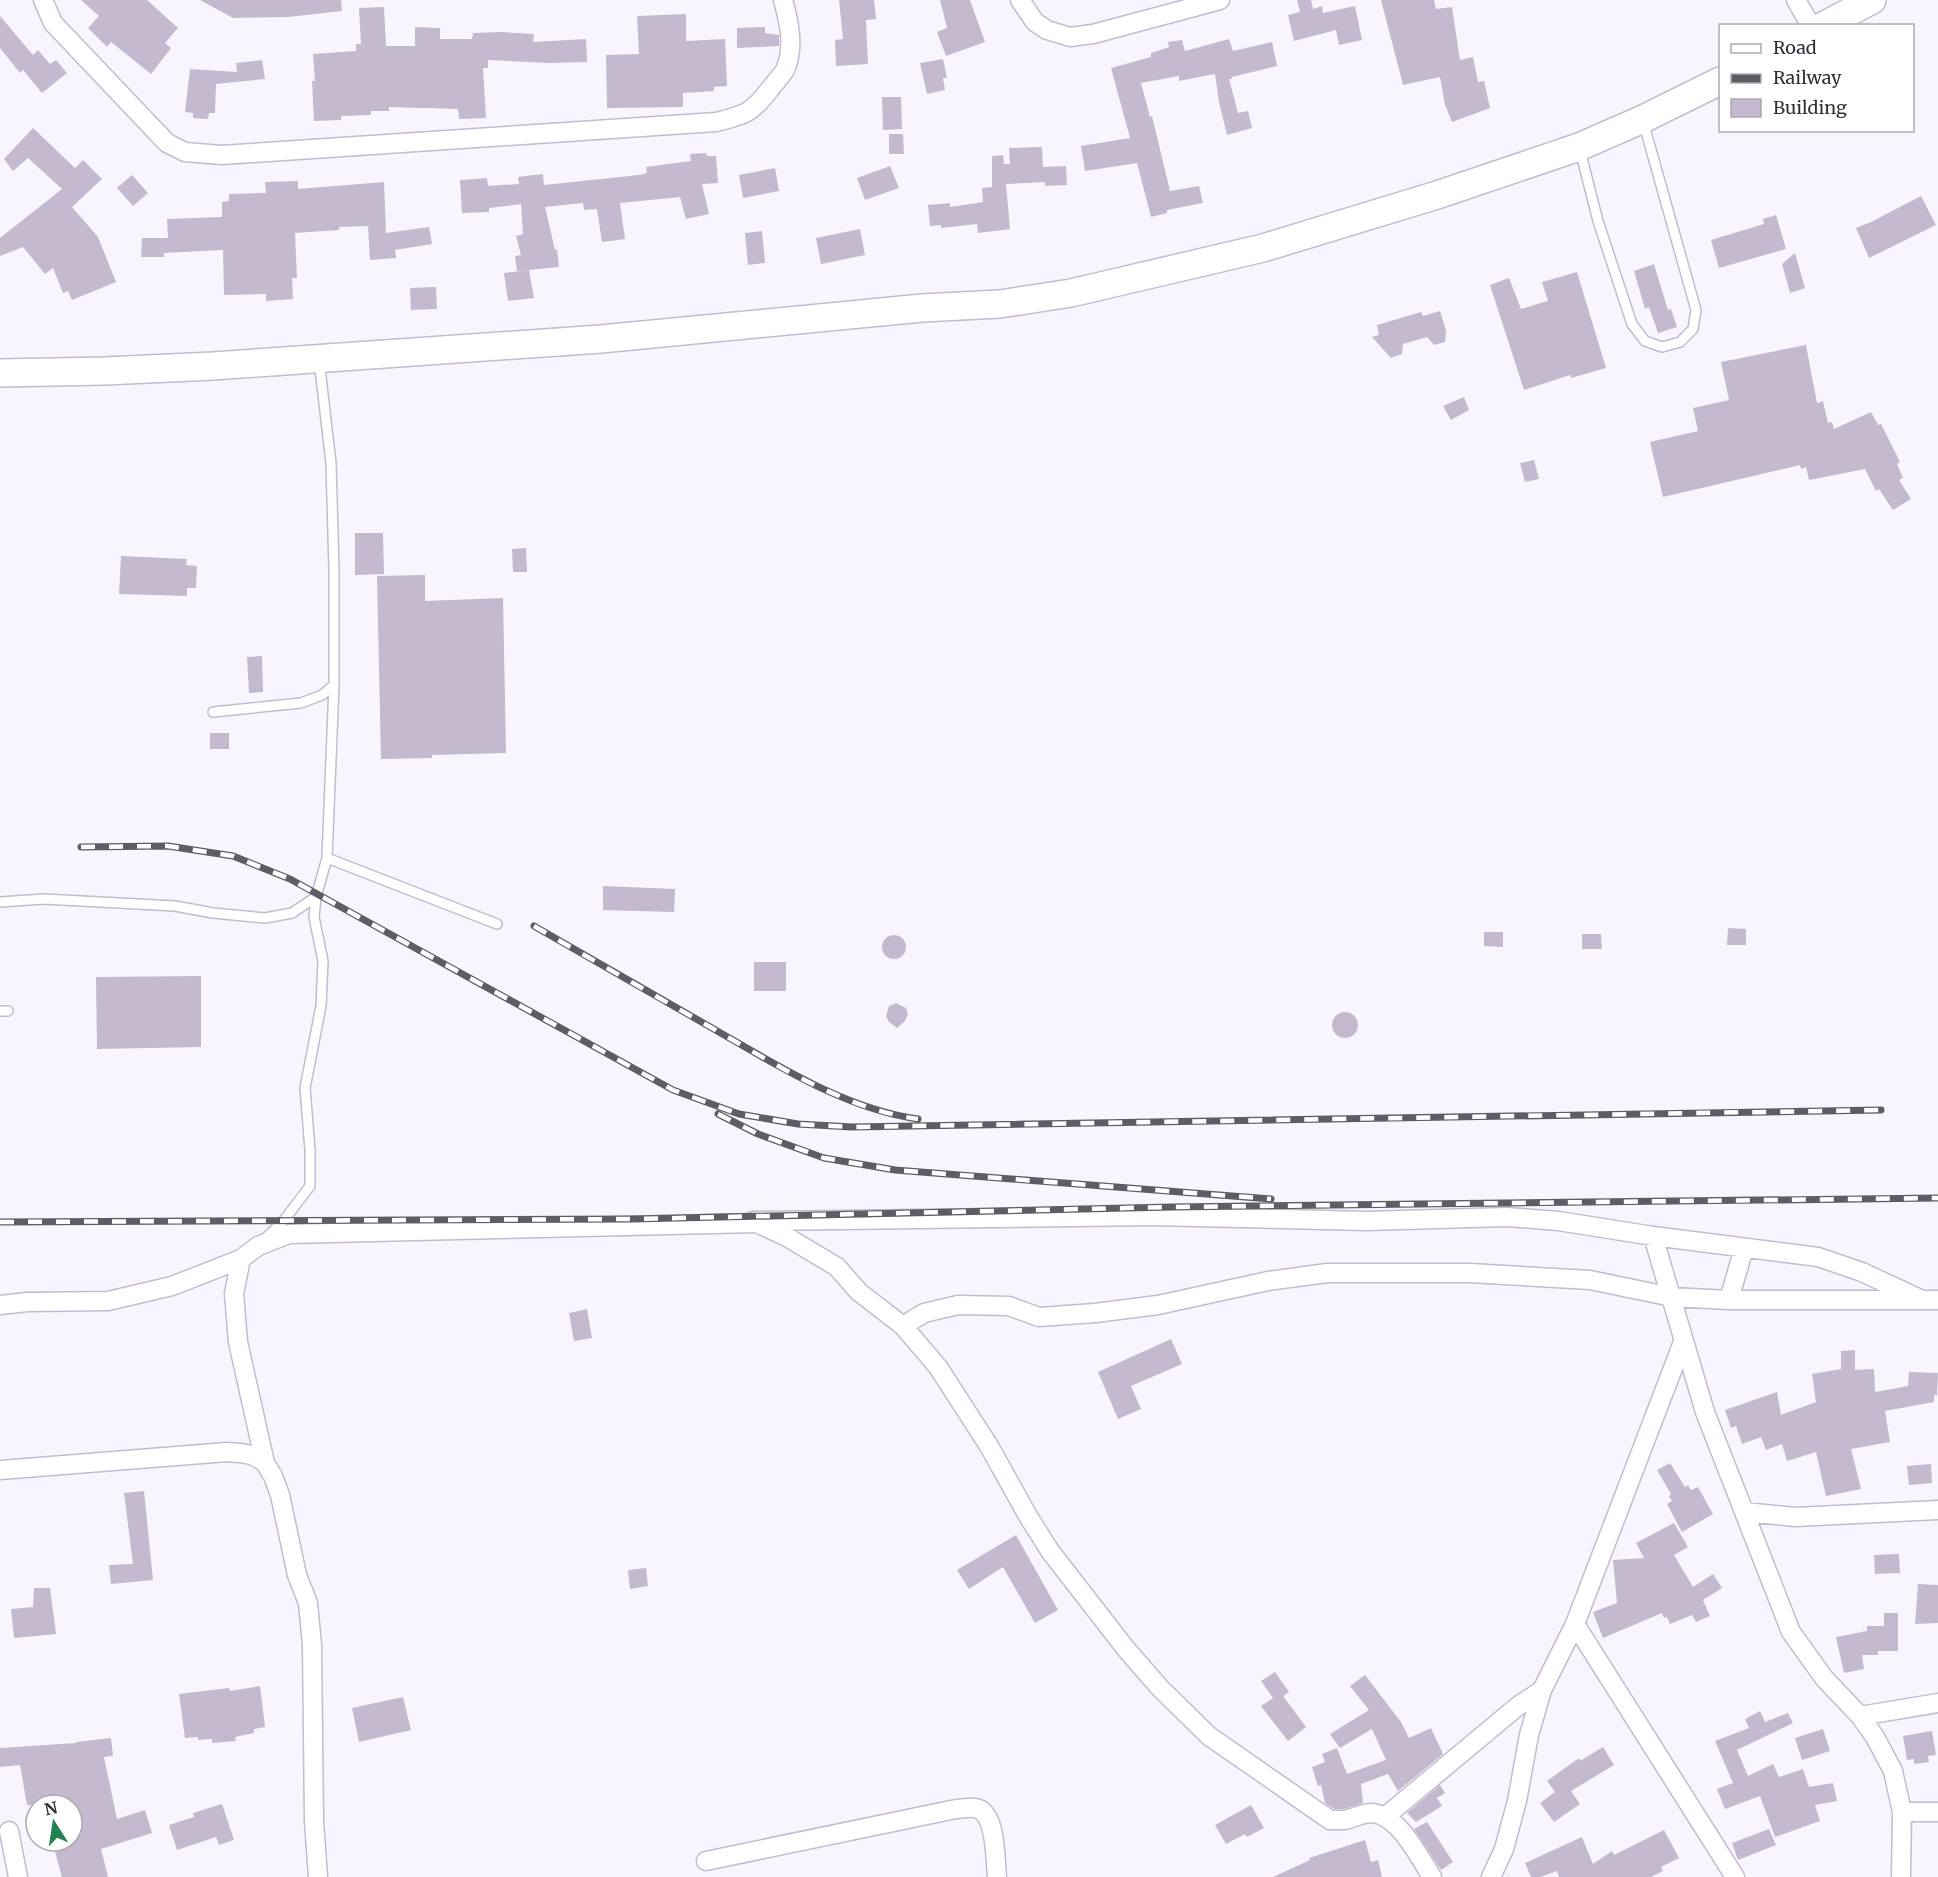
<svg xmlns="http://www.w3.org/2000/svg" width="1938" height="1877" viewBox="0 0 1938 1877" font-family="Merriweather,serif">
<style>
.building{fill:#c4b9cf}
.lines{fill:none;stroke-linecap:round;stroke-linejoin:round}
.lane-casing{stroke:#c5bad0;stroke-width:12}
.street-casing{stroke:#c5bad0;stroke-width:21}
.secondary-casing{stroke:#c5bad0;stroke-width:30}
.lane{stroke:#fff;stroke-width:9}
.street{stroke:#fff;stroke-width:18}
.secondary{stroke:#fff;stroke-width:27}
.rail-casing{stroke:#605c65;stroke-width:7}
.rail{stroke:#fff;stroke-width:4.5;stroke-dasharray:14;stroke-linecap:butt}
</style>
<rect width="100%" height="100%" fill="#f9f5fe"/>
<path class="building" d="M 81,0 L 147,0 L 178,28 L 165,43 L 171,48 L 151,74 L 111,42 L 107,47 L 88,28 L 99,16 Z
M 200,0 L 341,0 L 342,11 L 288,17 L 233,18 Z
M 839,0 L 874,0 L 876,19 L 866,20 L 868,64 L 836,66 L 835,40 L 843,39 Z
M 940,0 L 970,0 L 985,42 L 946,56 L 937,32 L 947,28 Z
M 1297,0 L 1311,0 L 1313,9 L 1322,6 L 1323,13 L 1355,6 L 1362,40 L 1339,45 L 1336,30 L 1294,41 L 1288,15 L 1300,12 Z
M 1381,0 L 1434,0 L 1436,9 L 1452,7 L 1460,60 L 1473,57 L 1478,82 L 1484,81 L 1490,108 L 1452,122 L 1445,105 L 1440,77 L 1403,85 Z
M 384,7 L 386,46 L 415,46 L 415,27 L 440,28 L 440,39 L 472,39 L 473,33 L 502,32 L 534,34 L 533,42 L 586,39 L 587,62 L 548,63 L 488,60 L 488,68 L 483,68 L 486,118 L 459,119 L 458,109 L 389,107 L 389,111 L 371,111 L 371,115 L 341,116 L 341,120 L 314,121 L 312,81 L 315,81 L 313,54 L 356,51 L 356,44 L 361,44 L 359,8 Z
M 686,14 L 686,41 L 725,39 L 727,86 L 714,87 L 714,91 L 683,93 L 683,107 L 607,108 L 606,55 L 639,54 L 637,16 Z
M 0,16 L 33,55 L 38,50 L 50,64 L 56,60 L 67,73 L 42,93 L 23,70 L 20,73 L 0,48 Z
M 765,27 L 765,33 L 779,35 L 779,46 L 737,48 L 737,28 Z
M 1229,39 L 1233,51 L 1272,42 L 1277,66 L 1232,77 L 1232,79 L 1229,79 L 1238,113 L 1248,111 L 1252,128 L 1227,135 L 1219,102 L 1215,74 L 1179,81 L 1179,76 L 1141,83 L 1150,117 L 1152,116 L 1170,191 L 1199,186 L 1203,203 L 1167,210 L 1167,213 L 1151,217 L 1137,163 L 1085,171 L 1081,146 L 1130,138 L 1111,68 L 1151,57 L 1151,53 L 1169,47 L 1168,42 L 1182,40 L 1185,51 Z
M 943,59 L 947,78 L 943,78 L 945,90 L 927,94 L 920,63 Z
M 262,60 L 265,79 L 216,84 L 215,113 L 209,113 L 208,119 L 193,118 L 193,113 L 185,112 L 190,69 L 237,72 L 236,63 Z
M 882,97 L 901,97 L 902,129 L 883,130 Z
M 33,128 L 75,168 L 83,160 L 102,179 L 72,207 L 98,237 L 116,282 L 72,300 L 68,291 L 63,293 L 53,268 L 45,274 L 23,247 L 0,256 L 0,238 L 62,189 L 28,158 L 13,171 L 4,159 Z
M 889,134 L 903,134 L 904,154 L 889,154 Z
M 1042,147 L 1043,167 L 1066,166 L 1067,185 L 1045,186 L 1045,182 L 1006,184 L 1010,229 L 978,233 L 977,224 L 941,228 L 941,225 L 930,226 L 928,205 L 950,203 L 950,207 L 983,202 L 982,188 L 992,187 L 992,156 L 1003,155 L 1004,164 L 1010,164 L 1009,148 Z
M 706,153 L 707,156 L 716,156 L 718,183 L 702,184 L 709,214 L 686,219 L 680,197 L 620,203 L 625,239 L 602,242 L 597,209 L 584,210 L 583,203 L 545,207 L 555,250 L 557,249 L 559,267 L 529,270 L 534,298 L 508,301 L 504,273 L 528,270 L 517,271 L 515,256 L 521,255 L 516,236 L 523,234 L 521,204 L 489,208 L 489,212 L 462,213 L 460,180 L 487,178 L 488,186 L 519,184 L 518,177 L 543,174 L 544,185 L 639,175 L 647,173 L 646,167 L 691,161 L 690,154 Z
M 890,166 L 899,188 L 865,200 L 857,178 Z
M 775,168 L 779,191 L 743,198 L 739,175 Z
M 132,175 L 148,193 L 133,206 L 117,188 Z
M 298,181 L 298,189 L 384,182 L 386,233 L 429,227 L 432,244 L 395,250 L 396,258 L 370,260 L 368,226 L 339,227 L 339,230 L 295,233 L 297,278 L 292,278 L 293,299 L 266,301 L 266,294 L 224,295 L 223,250 L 164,253 L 164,257 L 141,257 L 142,238 L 168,238 L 167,219 L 222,217 L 222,202 L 229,201 L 229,194 L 266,193 L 265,182 Z
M 1921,196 L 1936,225 L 1869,258 L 1856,228 L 1871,222 Z
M 1776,215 L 1786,249 L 1719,268 L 1711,240 L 1764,224 L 1763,219 Z
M 860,229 L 865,255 L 821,264 L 816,238 Z
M 762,231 L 765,263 L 748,265 L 745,233 Z
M 1795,253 L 1805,288 L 1790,293 L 1782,264 Z
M 1654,264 L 1668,310 L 1671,309 L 1677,327 L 1658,333 L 1649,307 L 1645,309 L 1634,271 Z
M 1577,272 L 1606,368 L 1571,378 L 1570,375 L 1524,390 L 1490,285 L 1509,278 L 1521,309 L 1548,301 L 1542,282 Z
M 436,287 L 437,309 L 411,310 L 410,288 Z
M 1440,311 L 1446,331 L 1445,342 L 1434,345 L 1427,337 L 1403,344 L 1402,354 L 1391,358 L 1372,337 L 1379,335 L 1377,325 L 1421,312 L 1423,316 Z
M 1806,345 L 1817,403 L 1823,401 L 1828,423 L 1832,422 L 1834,429 L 1871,412 L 1878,425 L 1881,424 L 1900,462 L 1897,464 L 1903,478 L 1899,480 L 1911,499 L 1893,510 L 1879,489 L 1876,491 L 1865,469 L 1809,480 L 1806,467 L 1801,469 L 1800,465 L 1663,497 L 1650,442 L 1698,431 L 1693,408 L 1729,400 L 1721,362 Z
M 1464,397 L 1469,410 L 1451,420 L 1443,406 Z
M 1534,460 L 1539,479 L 1525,482 L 1520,463 Z
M 355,533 L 383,533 L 384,574 L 355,575 Z
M 526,548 L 527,572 L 513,572 L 512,549 Z
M 121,556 L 187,559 L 186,565 L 197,566 L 196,588 L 187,588 L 187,596 L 119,594 Z
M 425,575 L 425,601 L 503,598 L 506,753 L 432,755 L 432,758 L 381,759 L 377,576 Z
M 262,656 L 263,692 L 249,693 L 247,657 Z
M 210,733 L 229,733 L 229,749 L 210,749 Z
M 603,886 L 675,889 L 674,912 L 603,910 Z
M 1728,928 L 1746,929 L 1746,945 L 1727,945 Z
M 1484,932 L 1503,932 L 1503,947 L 1484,946 Z
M 1582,934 L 1601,934 L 1602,949 L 1582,949 Z
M882 947a12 12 0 1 1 24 0a12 12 0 1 1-24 0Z
M 754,962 L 786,962 L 786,991 L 754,991 Z
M 201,976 L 201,1047 L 97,1049 L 96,977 Z
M 896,1003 L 906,1008 L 908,1014 L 905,1021 L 897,1028 L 889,1022 L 886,1016 L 889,1006 Z
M1332 1025a13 13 0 1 1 26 0a13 13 0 1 1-26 0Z
M 587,1309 L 592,1338 L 574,1341 L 569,1313 Z
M 1171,1339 L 1182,1364 L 1131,1386 L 1141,1409 L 1118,1419 L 1098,1372 Z
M 1855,1350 L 1855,1370 L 1874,1369 L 1875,1392 L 1908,1386 L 1909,1372 L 1938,1373 L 1937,1395 L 1934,1395 L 1934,1402 L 1885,1411 L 1890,1442 L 1851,1449 L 1861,1489 L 1826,1496 L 1816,1452 L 1787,1461 L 1782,1444 L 1766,1450 L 1761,1437 L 1742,1444 L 1736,1426 L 1731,1428 L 1725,1410 L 1777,1392 L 1781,1415 L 1816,1402 L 1812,1374 L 1841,1369 L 1841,1351 Z
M 1670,1463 L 1685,1487 L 1688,1485 L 1691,1490 L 1698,1487 L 1713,1514 L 1682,1532 L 1667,1504 L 1672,1501 L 1669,1496 L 1671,1494 L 1657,1470 Z
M 1931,1464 L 1932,1483 L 1909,1485 L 1907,1466 Z
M 144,1491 L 153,1580 L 111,1584 L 109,1565 L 133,1564 L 124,1493 Z
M 1674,1523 L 1688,1547 L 1674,1555 L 1693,1587 L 1713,1574 L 1722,1588 L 1703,1600 L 1710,1616 L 1696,1622 L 1692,1615 L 1670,1624 L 1667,1617 L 1664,1618 L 1662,1613 L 1603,1638 L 1593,1612 L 1617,1603 L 1613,1560 L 1644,1558 L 1636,1543 Z
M 1016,1535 L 1058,1610 L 1035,1623 L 1003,1567 L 969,1589 L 957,1570 Z
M 1899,1554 L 1900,1573 L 1875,1574 L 1874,1555 Z
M 646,1568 L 648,1586 L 630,1589 L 628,1570 Z
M 1918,1584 L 1938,1585 L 1938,1623 L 1915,1624 Z
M 34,1588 L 50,1588 L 56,1634 L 14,1638 L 11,1609 L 33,1607 Z
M 1884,1613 L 1898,1613 L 1898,1651 L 1878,1651 L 1878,1655 L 1862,1655 L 1864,1669 L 1844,1673 L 1836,1637 L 1867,1631 L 1867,1626 L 1884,1626 Z
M 1275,1672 L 1289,1692 L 1283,1696 L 1306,1727 L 1288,1741 L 1261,1706 L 1273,1698 L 1261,1681 Z
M 1365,1675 L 1401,1722 L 1409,1738 L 1431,1728 L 1443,1754 L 1398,1791 L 1388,1774 L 1361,1784 L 1363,1803 L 1344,1809 L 1334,1809 L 1325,1803 L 1321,1785 L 1318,1786 L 1312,1767 L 1325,1762 L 1322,1754 L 1337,1748 L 1347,1774 L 1386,1760 L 1372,1729 L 1340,1748 L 1330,1734 L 1369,1710 L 1350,1686 Z
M 260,1686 L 265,1727 L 254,1729 L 254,1733 L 235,1737 L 236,1741 L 212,1743 L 212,1739 L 198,1740 L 198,1737 L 185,1738 L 179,1694 L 229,1688 L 230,1691 Z
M 403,1697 L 411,1730 L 359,1742 L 352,1708 Z
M 1760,1711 L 1765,1722 L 1788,1713 L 1793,1723 L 1737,1750 L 1748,1776 L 1773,1764 L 1779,1777 L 1803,1769 L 1809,1787 L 1833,1783 L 1837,1801 L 1815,1805 L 1820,1821 L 1775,1837 L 1760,1796 L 1725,1809 L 1717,1789 L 1733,1783 L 1715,1741 L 1749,1728 L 1745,1719 Z
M 1823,1729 L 1830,1751 L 1802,1760 L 1795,1738 Z
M 1932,1731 L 1936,1755 L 1928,1756 L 1929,1762 L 1914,1764 L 1914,1759 L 1907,1760 L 1903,1736 Z
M 111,1738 L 113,1756 L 104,1757 L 117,1819 L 145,1810 L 152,1833 L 101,1849 L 108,1877 L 62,1877 L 52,1841 L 72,1841 L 72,1805 L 27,1805 L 20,1765 L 0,1767 L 0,1748 L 76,1743 L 76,1742 Z
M 1603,1747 L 1614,1765 L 1571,1791 L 1580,1804 L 1554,1822 L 1540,1803 L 1555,1792 L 1547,1781 L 1579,1758 L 1580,1761 Z
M 1440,1785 L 1445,1793 L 1437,1798 L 1442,1806 L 1416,1822 L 1407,1813 Z
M 222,1804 L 234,1840 L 219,1845 L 216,1837 L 177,1850 L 169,1825 L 194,1817 L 193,1813 Z
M 1251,1805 L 1264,1828 L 1247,1837 L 1245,1834 L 1226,1844 L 1215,1825 Z
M 1427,1822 L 1453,1862 L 1441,1870 L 1414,1829 Z
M 1769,1829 L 1776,1845 L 1738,1860 L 1732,1843 Z
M 1664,1830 L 1679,1858 L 1661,1867 L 1663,1871 L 1651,1877 L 1559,1877 L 1557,1871 L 1540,1877 L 1531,1877 L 1525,1863 L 1582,1837 L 1593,1864 L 1612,1851 L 1614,1855 Z
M 1365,1840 L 1371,1862 L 1378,1860 L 1382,1877 L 1273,1877 L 1310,1860 L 1309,1858 Z"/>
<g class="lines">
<defs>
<path id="lane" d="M 1580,150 L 1598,221 L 1632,324 L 1645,341 L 1662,347 L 1680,342 L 1693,329 L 1696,310 L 1643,121
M 213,712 L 301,703 L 322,695 L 334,685
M 327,858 L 497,924
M 0,902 L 44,899 L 175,906 L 213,913 L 265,918 L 292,913 L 316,897
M 0,1011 L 8,1011
M 267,1237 L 285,1219 L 310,1186 L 310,1150 L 305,1088 L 321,1006 L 323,961 L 314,917 L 316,897 L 327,858 L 334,685 L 334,570 L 331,463 L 319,360"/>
<path id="street" d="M 43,0 L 53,23 L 167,143 L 185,152 L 222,155 L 716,122 C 745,115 752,113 770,89 C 775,83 781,76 785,70 C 795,48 789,21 783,0
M 1020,0 L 1035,22 L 1047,30 L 1070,37 L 1093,34 L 1220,0
M 1796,0 L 1811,26
M 753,1221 L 1153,1216 L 1367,1221 L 1507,1217 L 1558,1221 L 1653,1236 L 1818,1257 L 1862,1272 L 1920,1299
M 759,1224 L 787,1237 L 837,1267 L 859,1292 L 903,1326 L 938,1367 L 989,1446 L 1028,1516 L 1050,1551 L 1126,1649 L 1160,1688 L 1209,1736 L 1330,1820 C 1335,1820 1340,1820 1345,1820 C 1354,1818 1362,1813 1372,1813 C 1399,1815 1419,1857 1432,1877
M 1653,1236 L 1705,1412 L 1791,1632 L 1824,1678 L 1860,1716 L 1875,1737 L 1893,1771 L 1902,1812 L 1901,1877
M 241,1259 L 234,1293 L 238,1342 L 265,1463 L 273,1476 L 280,1495 L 297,1575 L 308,1603 L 312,1645 L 314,1821 L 318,1877
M 1729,1300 L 1744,1248
M 0,1305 L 27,1302 L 108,1301 L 172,1286 L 241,1259 L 258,1246 L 289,1234 L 756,1223
M 903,1326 L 924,1313 L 958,1305 L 1009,1306 L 1039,1317 L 1095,1313 L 1158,1305 L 1268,1281 L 1327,1273 L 1470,1273 L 1590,1280 L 1672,1297 L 1729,1300 L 1938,1300
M 0,1470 L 227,1452 C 242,1453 253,1453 265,1463
M 1745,1512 L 1796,1517 L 1938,1510
M 1575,1624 L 1735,1877
M 1860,1716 L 1938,1703
M 1902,1812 L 1938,1812
M 1386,1816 L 1518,1706 L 1542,1690
M 9,1831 L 18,1877
M 706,1861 L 951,1810 C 958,1809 968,1807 975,1808 C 997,1811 995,1860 997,1877
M 1491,1877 L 1504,1849 L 1517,1801 L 1529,1735 L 1542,1690 L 1575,1624 L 1683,1342"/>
<path id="secondary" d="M 1823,26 L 1872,0
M 0,373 L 105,371 L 213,366 L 601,339 L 922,308 L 1000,304 L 1071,293 L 1263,248 L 1437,195 L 1579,147 L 1643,119 L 1720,81"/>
</defs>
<use href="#lane" class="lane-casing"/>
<use href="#street" class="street-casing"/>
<use href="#secondary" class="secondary-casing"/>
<use href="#lane" class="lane"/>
<use href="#street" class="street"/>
<use href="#secondary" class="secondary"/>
<defs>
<path id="rail" d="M 81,847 L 168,846 L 233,856 L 290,879 L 673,1090 L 739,1114 L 798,1124 L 852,1127 L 1881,1110
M 534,926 C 593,960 652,994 712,1028 C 775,1064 845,1109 918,1119
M 718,1114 L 758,1134 L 824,1158 L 895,1170 L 1271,1199
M 0,1222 L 633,1219 L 1172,1207 L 1938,1198"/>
</defs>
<use href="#rail" class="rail-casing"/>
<use href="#rail" class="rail"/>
</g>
<rect x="1719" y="24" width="195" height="108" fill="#ffffff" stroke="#adabaf" stroke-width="1.5"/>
<rect x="1731" y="44" width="30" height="9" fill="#ffffff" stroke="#adabaf" stroke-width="1.5"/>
<text x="1773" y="54" font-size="18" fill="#322e37">Road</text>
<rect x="1731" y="74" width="30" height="9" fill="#605c65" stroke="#adabaf" stroke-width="1.5"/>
<text x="1773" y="84" font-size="18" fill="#322e37">Railway</text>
<rect x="1731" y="99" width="30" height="18" fill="#c4b9cf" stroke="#adabaf" stroke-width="1.5"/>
<text x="1773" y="114" font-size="18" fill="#322e37">Building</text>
<g transform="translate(54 1823) rotate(348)"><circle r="28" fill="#ffffff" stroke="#adabaf" stroke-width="1.5"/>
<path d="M0-4.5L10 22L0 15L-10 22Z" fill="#258056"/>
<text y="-9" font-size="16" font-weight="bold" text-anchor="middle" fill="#322e37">N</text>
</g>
</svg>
